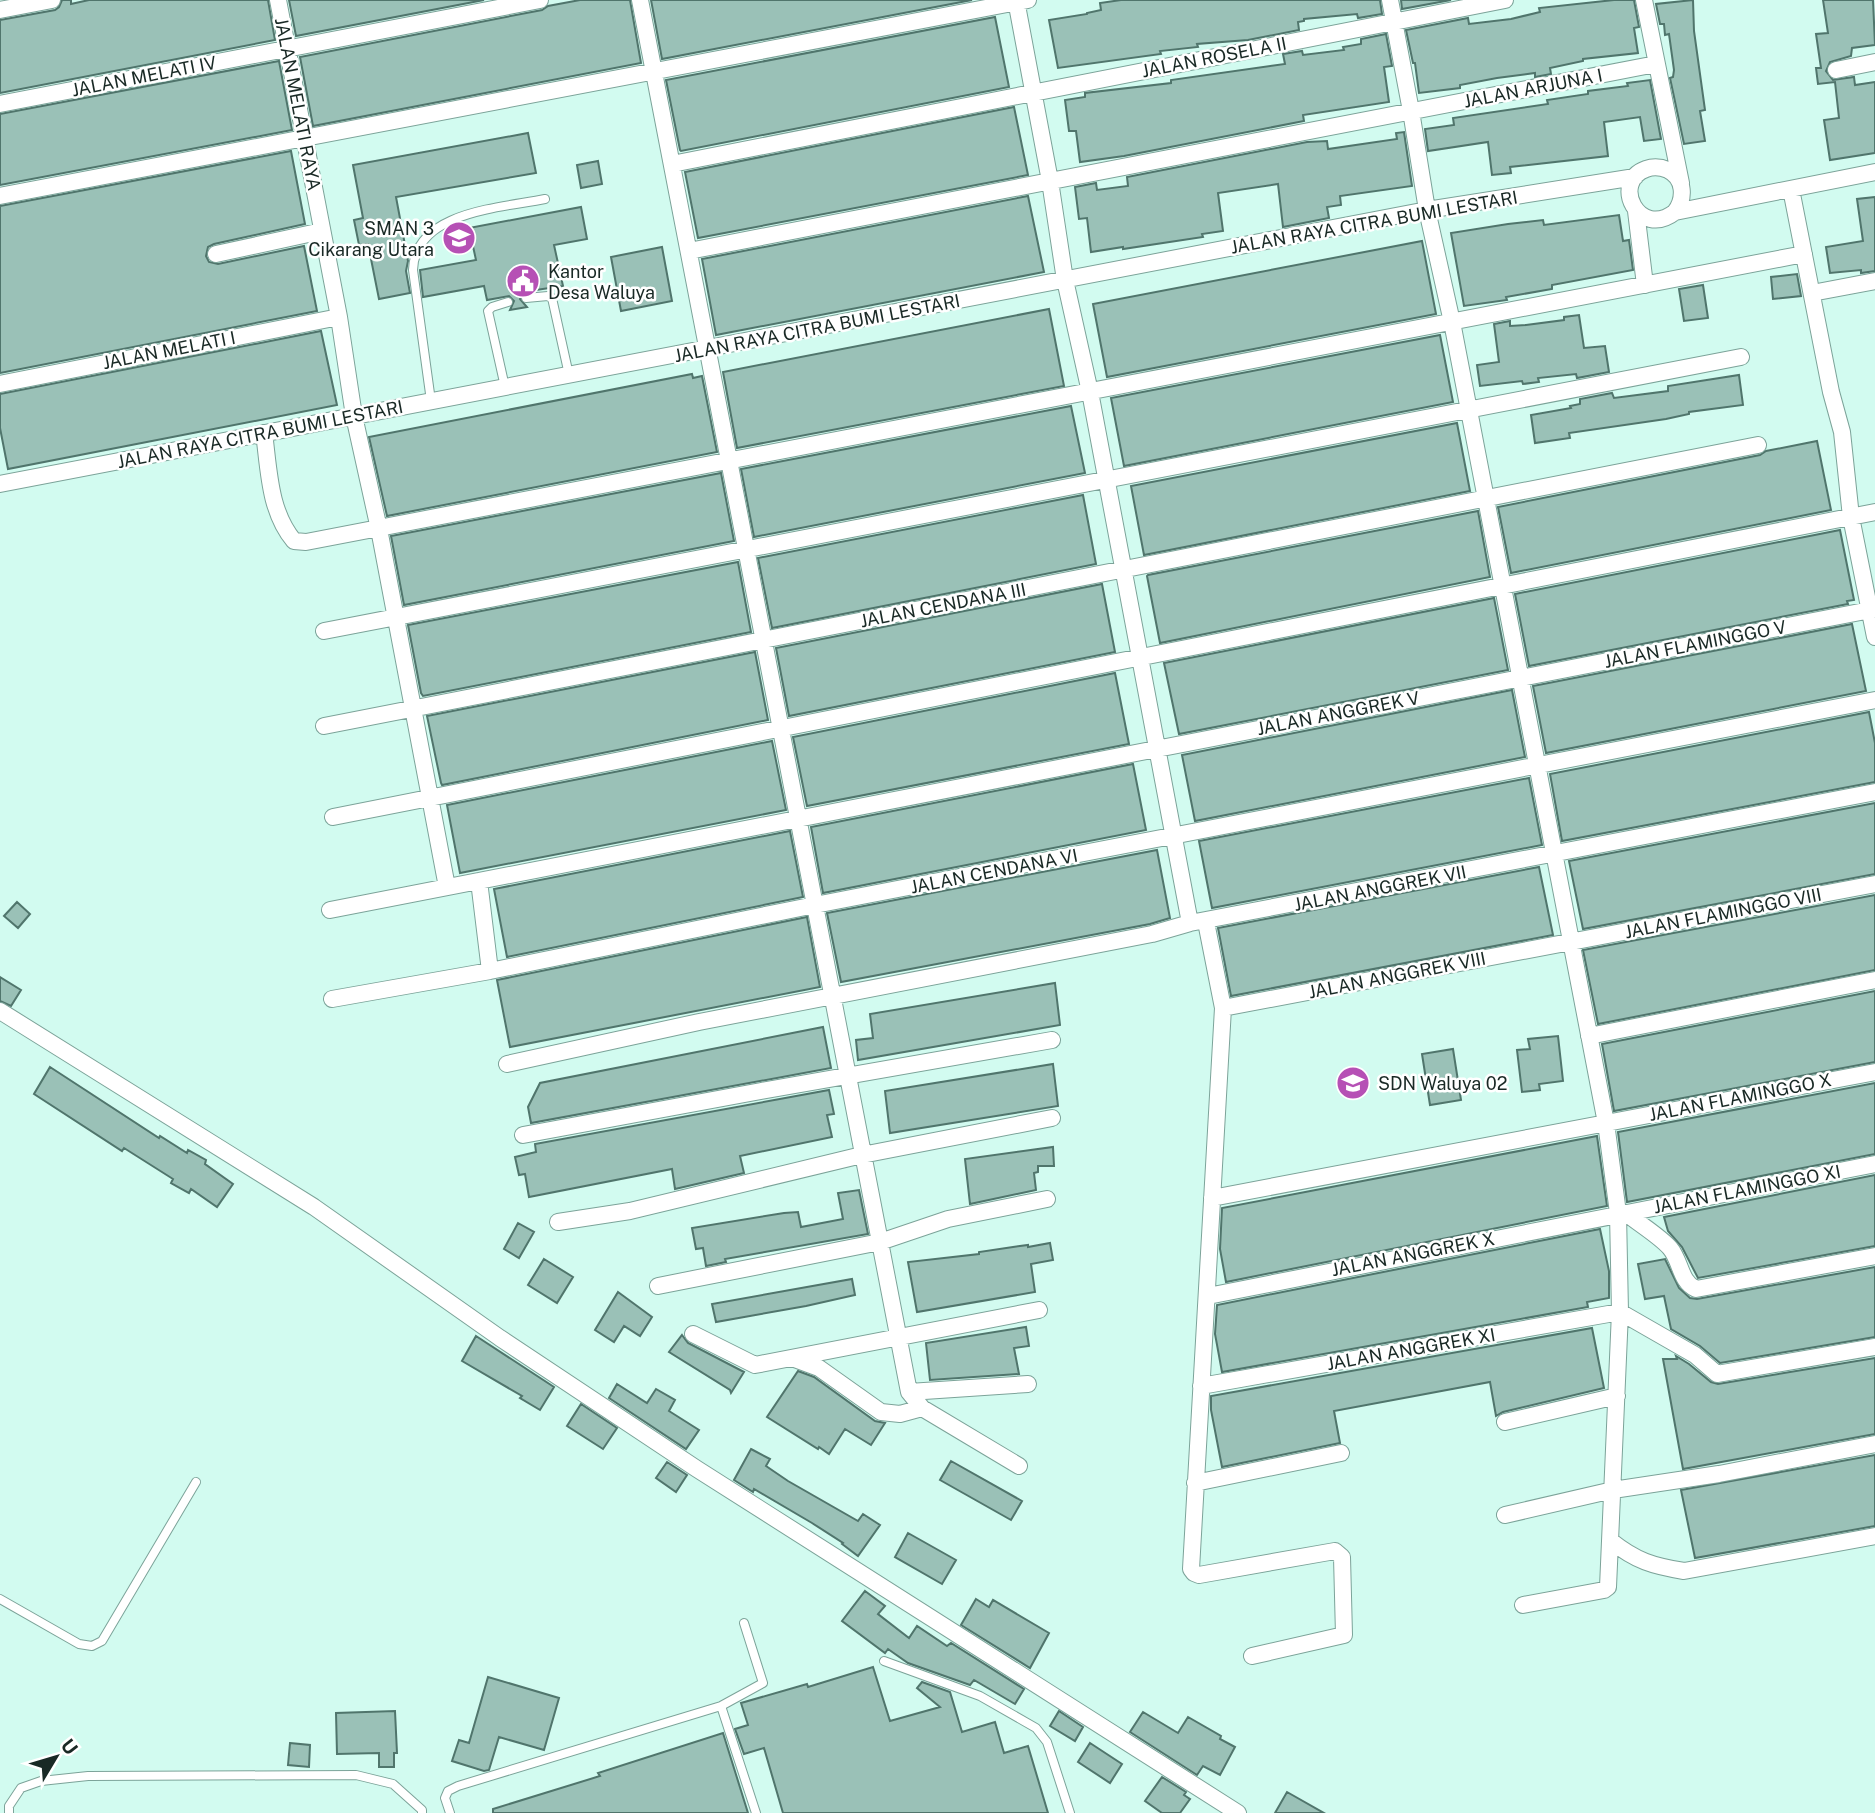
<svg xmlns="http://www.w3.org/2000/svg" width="1875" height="1813" viewBox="0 0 1875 1813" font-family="'Public Sans',sans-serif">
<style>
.building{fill:#9ac1b7;stroke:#50756c;stroke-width:2}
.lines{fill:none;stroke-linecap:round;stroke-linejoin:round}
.lane-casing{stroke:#7ca399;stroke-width:10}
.street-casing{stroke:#7ca399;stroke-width:18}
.lane{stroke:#fff;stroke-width:8}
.street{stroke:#fff;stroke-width:16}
.labels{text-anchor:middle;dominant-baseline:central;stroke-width:5;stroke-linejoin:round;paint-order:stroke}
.street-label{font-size:18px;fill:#192925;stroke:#fff}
.poi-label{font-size:18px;fill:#192925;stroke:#fff;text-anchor:start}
</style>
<rect width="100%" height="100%" fill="#d2fbf0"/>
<path class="building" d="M 62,0 L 71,0 L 71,4 L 89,0 L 268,0 L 275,40 L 0,93 L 0,20 L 55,10 L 59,7 Z
M 289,0 L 484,0 L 296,36 Z
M 580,0 L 630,0 L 641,63 L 313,126 L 300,57 L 542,10 L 548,6 Z
M 651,0 L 972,0 L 662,59 Z
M 1121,0 L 1380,0 L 1382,14 L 1358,18 L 1357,14 L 1304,19 L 1304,21 L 1298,22 L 1299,30 L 1248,40 L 1197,44 L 1198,47 L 1160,51 L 1161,54 L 1058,68 L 1049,20 L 1087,14 L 1087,13 L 1101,10 L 1100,3 Z
M 1401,0 L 1451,0 L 1402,9 Z
M 1614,0 L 1634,0 L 1639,27 L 1634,28 L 1638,53 L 1583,59 L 1583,61 L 1550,68 L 1551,74 L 1535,77 L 1535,73 L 1497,78 L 1460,85 L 1460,88 L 1419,93 L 1415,63 L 1413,63 L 1406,30 L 1468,18 L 1469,24 L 1511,19 L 1540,12 L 1539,8 Z
M 1693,0 L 1694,31 L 1705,110 L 1700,111 L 1705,141 L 1684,144 L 1670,78 L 1673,77 L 1674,70 L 1669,34 L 1665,35 L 1664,24 L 1660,24 L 1656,4 Z
M 1823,0 L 1873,0 L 1875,45 L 1852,48 L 1851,56 L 1830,62 L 1826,71 L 1833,80 L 1854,77 L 1855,85 L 1875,82 L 1875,153 L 1830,160 L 1824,120 L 1839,118 L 1835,82 L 1818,84 L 1816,68 L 1821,68 L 1816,34 L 1828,33 Z
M 995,17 L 1009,87 L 681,151 L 680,150 L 666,80 Z
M 1386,34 L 1392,66 L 1384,67 L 1389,102 L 1303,115 L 1304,121 L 1124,156 L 1080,162 L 1076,131 L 1069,131 L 1065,100 L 1085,97 L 1085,93 L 1171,83 L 1171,80 L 1285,64 L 1283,54 L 1302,51 L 1303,55 L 1344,50 L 1343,47 L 1361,44 L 1361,39 Z
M 279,61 L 292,130 L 0,185 L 0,114 Z
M 1650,80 L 1661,139 L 1644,141 L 1640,117 L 1604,122 L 1608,156 L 1510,167 L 1511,173 L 1492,175 L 1488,142 L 1428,151 L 1425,129 L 1454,125 L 1453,118 L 1548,104 L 1547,100 L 1588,94 L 1588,91 L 1628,86 L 1627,83 Z
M 1014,107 L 1028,175 L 698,238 L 685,172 Z
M 1404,132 L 1412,186 L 1340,196 L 1341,205 L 1327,207 L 1329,218 L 1283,227 L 1278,184 L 1218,193 L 1223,231 L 1202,234 L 1203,237 L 1123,249 L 1123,247 L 1091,252 L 1087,218 L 1079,219 L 1075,187 L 1096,183 L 1097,190 L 1128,186 L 1127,177 L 1307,142 L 1327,141 L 1328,149 L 1397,139 L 1396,133 Z
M 528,133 L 536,173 L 396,197 L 408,261 L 406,271 L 410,293 L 379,299 L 368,244 L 359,245 L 354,220 L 363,218 L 353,165 Z
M 291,151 L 305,224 L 214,244 L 208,247 L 206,256 L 209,262 L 218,264 L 304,246 L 317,311 L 0,373 L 0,206 Z
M 598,161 L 602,184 L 581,188 L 577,165 Z
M 1028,196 L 1044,272 L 716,335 L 702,259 Z
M 1875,197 L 1875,271 L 1861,273 L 1861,270 L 1830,273 L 1826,247 L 1863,241 L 1857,199 Z
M 581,207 L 587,239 L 554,245 L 563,286 L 523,292 L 520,299 L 527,307 L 510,310 L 514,301 L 509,296 L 487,300 L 484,286 L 423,297 L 420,270 L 476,260 L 469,228 Z
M 1619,215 L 1623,241 L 1629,240 L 1633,270 L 1552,285 L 1552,289 L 1506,297 L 1507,300 L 1464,306 L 1451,233 L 1508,224 L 1543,220 L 1544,225 Z
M 1422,241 L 1436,314 L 1107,377 L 1093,304 Z
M 662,247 L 672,301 L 621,311 L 611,257 Z
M 1797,274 L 1801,296 L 1773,299 L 1771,277 Z
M 1703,285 L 1708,318 L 1684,321 L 1679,289 Z
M 1049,309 L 1064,386 L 737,448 L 723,372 Z
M 1579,315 L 1584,348 L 1605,346 L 1609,372 L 1577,378 L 1576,374 L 1538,378 L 1539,382 L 1523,384 L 1522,381 L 1480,386 L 1477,365 L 1499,362 L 1494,324 L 1510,321 L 1510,326 L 1526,325 L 1564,320 L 1564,317 Z
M 321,331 L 337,405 L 8,469 L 0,428 L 0,394 Z
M 1440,335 L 1453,402 L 1124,466 L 1111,398 Z
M 692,374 L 693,378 L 702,376 L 717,452 L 387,516 L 369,437 Z
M 1739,375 L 1743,405 L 1689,412 L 1689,414 L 1666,419 L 1569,433 L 1570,438 L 1535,443 L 1531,415 L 1571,408 L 1570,406 L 1580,404 L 1580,399 L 1612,393 L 1614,398 L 1668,391 L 1668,386 Z
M 1071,406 L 1085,473 L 754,537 L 741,469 Z
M 1457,423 L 1470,491 L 1144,555 L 1131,486 Z
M 1817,441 L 1831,510 L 1511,573 L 1498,507 L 1760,455 L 1766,451 Z
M 721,473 L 734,541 L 404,605 L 391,536 Z
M 1083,495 L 1096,564 L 772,628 L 758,558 Z
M 1478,511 L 1490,577 L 1160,643 L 1147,576 L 1148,575 Z
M 1840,530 L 1854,600 L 1847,601 L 1848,604 L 1529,666 L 1515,594 Z
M 738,562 L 751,632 L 423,696 L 421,693 L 408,625 Z
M 1102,584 L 1115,652 L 789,716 L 776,648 Z
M 1494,598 L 1508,670 L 1179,734 L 1164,663 Z
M 1852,624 L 1866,691 L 1546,753 L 1533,686 Z
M 755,652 L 768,720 L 442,785 L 441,783 L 427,716 Z
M 1115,673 L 1129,744 L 807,806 L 793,737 Z
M 1512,690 L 1525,757 L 1195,821 L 1182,755 Z
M 1869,712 L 1875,743 L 1875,782 L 1562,841 L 1550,774 Z
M 772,741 L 786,810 L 460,873 L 447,805 Z
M 1133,764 L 1146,830 L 823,893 L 811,827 Z
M 1529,778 L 1542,845 L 1212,908 L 1199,841 Z
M 1875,803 L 1875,874 L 1583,929 L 1569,861 Z
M 790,831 L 803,897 L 507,957 L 494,889 Z
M 1157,850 L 1170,918 L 1150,924 L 841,982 L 827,913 Z
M 1539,867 L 1553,935 L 1231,996 L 1218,928 Z
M 1875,895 L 1875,970 L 1598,1024 L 1583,950 Z
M 17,902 L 30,914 L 18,928 L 4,916 Z
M 807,917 L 820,987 L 510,1047 L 497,980 Z
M 0,977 L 21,990 L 11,1006 L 0,1001 Z
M 1055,983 L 1060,1025 L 858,1060 L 856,1040 L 873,1038 L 870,1014 Z
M 1875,991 L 1875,1062 L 1614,1111 L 1602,1044 Z
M 823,1027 L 831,1068 L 531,1123 L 528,1107 L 540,1083 Z
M 1558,1036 L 1563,1081 L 1539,1084 L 1540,1090 L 1522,1092 L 1517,1050 L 1530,1049 L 1528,1039 Z
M 1453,1049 L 1461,1100 L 1430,1105 L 1422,1054 Z
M 1053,1064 L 1058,1106 L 890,1133 L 885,1091 Z
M 50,1067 L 159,1138 L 160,1136 L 187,1153 L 188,1150 L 206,1160 L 205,1164 L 233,1184 L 217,1207 L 191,1189 L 189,1193 L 171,1183 L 173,1179 L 124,1148 L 122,1151 L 34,1094 Z
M 1875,1083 L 1875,1154 L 1627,1202 L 1618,1132 Z
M 829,1090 L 834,1114 L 827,1115 L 832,1137 L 740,1156 L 744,1173 L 675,1189 L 672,1169 L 529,1197 L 525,1174 L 519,1175 L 515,1157 L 536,1152 L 535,1144 Z
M 1597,1136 L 1607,1206 L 1226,1282 L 1220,1249 L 1222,1208 Z
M 1053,1147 L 1054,1166 L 1038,1166 L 1038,1172 L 1034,1173 L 1036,1190 L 970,1204 L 965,1159 Z
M 1875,1175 L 1875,1246 L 1698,1278 L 1682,1247 L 1668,1231 L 1664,1217 Z
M 859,1190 L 868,1234 L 725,1259 L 726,1262 L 706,1266 L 703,1248 L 696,1249 L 692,1228 L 784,1213 L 798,1212 L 801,1227 L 843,1219 L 838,1193 Z
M 518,1223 L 534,1232 L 519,1258 L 504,1249 Z
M 1600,1229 L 1609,1271 L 1609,1298 L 1587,1302 L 1588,1307 L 1222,1372 L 1215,1334 L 1217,1305 Z
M 1050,1243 L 1053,1260 L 1031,1264 L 1035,1292 L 917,1312 L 908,1262 L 979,1254 L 979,1252 L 1013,1247 L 1028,1245 L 1028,1247 Z
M 544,1259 L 573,1277 L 557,1303 L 528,1285 Z
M 1665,1259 L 1679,1288 L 1690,1298 L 1697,1299 L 1875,1267 L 1875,1337 L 1720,1363 L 1700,1346 L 1671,1329 L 1664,1296 L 1645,1299 L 1638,1264 Z
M 852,1279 L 855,1295 L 806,1306 L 716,1322 L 712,1304 Z
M 618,1292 L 652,1317 L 640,1336 L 624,1326 L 614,1342 L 595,1330 Z
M 1026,1327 L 1029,1346 L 1014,1348 L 1019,1374 L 930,1380 L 926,1343 Z
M 1592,1328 L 1604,1388 L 1503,1412 L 1496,1416 L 1490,1382 L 1334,1411 L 1340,1443 L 1222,1467 L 1211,1410 L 1211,1396 Z
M 682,1335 L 688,1343 L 744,1372 L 731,1393 L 730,1390 L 669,1352 Z
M 476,1336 L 554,1387 L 540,1410 L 520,1398 L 522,1396 L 462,1361 Z
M 1676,1356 L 1689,1364 L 1711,1382 L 1718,1384 L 1875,1358 L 1875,1434 L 1683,1469 L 1663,1359 L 1677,1359 Z
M 798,1371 L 814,1377 L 875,1421 L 885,1423 L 871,1445 L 845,1429 L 829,1454 L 819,1447 L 818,1449 L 767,1417 Z
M 617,1384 L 647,1403 L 656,1389 L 675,1400 L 669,1411 L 699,1430 L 686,1449 L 609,1398 Z
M 581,1404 L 617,1428 L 603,1449 L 567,1426 Z
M 751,1449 L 770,1459 L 766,1466 L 788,1481 L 858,1521 L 863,1514 L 880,1525 L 858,1556 L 842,1544 L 843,1543 L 812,1523 L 754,1489 L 753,1492 L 734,1480 Z
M 1875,1455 L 1875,1526 L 1695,1558 L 1681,1490 Z
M 951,1461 L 1022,1501 L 1011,1520 L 940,1480 Z
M 667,1462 L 687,1475 L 676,1492 L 656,1478 Z
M 908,1533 L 956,1560 L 942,1584 L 895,1557 Z
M 865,1591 L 885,1606 L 878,1614 L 909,1638 L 917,1626 L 947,1646 L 951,1643 L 1024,1689 L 1015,1704 L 974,1680 L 970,1685 L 908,1663 L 888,1649 L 885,1653 L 842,1621 Z
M 976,1599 L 989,1607 L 993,1600 L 1049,1633 L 1030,1668 L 961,1625 Z
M 873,1667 L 890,1721 L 940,1707 L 917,1688 L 922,1682 L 950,1692 L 962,1732 L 995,1722 L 1004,1753 L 1028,1746 L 1048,1813 L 783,1813 L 764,1748 L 744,1754 L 735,1729 L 748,1725 L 741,1703 L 807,1684 L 808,1687 Z
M 488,1677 L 559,1698 L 544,1750 L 499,1737 L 489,1770 L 484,1771 L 452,1761 L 459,1740 L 469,1743 Z
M 395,1711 L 397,1753 L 394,1753 L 394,1767 L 379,1767 L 379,1753 L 337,1754 L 336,1713 Z
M 1059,1711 L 1083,1727 L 1075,1741 L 1050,1726 Z
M 1143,1712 L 1178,1733 L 1188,1717 L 1221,1736 L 1220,1739 L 1235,1747 L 1220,1775 L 1203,1766 L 1197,1775 L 1130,1732 Z
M 723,1733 L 748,1813 L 493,1813 L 493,1809 L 600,1776 L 598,1773 Z
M 290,1743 L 310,1745 L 309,1767 L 288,1765 Z
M 1090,1743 L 1122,1764 L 1110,1783 L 1078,1762 Z
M 1162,1777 L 1186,1792 L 1184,1795 L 1190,1799 L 1180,1813 L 1162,1813 L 1145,1801 Z
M 1287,1792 L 1324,1813 L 1275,1813 Z"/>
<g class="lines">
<defs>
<path id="lane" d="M 526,298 L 548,296 L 552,298 L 569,375
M 505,387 L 488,311 L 492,307 L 508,302
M 431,401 L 413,270 C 415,211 501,208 545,199
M 0,1599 L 79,1644 L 92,1646 L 102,1641 L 196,1482
M 884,1661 L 980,1696 L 1036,1728 L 1047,1742 L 1070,1813
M 721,1706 L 756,1813
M 9,1813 L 9,1806 L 21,1788 L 41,1781 L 88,1776 L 356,1775 L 393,1784 L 422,1810 L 422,1813
M 450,1813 L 445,1798 L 448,1791 L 458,1786 L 721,1706 L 763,1683 L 744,1623"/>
<path id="street" d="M 278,0 L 339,317 L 354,416 L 379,529 L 447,887
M 640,0 L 909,1392 L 922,1408
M 1016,0 L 1050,181 L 1065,280 L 1090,392 L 1190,923
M 1390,0 L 1411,111 L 1427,210 L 1452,322 L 1606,1123 L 1618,1213 L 1620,1312 L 1608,1587 L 1604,1590 L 1523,1605
M 1644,0 L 1681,183
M 0,10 L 52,0
M 1836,70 L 1875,62
M 0,104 L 540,0
M 672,164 L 1505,0
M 1791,189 L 1831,392 L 1842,432 L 1851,517 L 1875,637
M 0,196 L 1028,0
M 1636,211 L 1645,285
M 1675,212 C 1685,199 1685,178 1668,170 C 1661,167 1654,166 1646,169 C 1610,182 1639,240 1675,212 L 1875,172
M 689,251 L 1656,64
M 216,254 L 322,231
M 1812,293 L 1875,281
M 0,384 L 339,317
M 264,433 C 269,470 269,511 294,541 L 306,542 L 1804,254
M 0,484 L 1427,210 L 1635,177
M 324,631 L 1741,357
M 324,726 L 1758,445
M 333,817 L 1875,512
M 479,881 L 490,971
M 330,910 L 1875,609
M 1206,922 L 1223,1008 L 1191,1569 L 1194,1573 L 1199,1575 L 1335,1551 L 1342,1557 L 1344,1635 L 1252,1656
M 332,999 L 490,971 L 815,905 L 1875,700
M 1223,1008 L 1875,884
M 0,1011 L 314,1207 L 500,1338 L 697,1469 L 1238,1813
M 1589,1036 L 1875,980
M 507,1064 L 699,1022 L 1152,934 L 1190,923 L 1875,792
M 523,1135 L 761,1091 L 1052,1040
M 1212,1198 L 1875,1072
M 1626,1213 C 1638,1223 1661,1237 1670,1248 C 1681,1261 1680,1282 1696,1289 L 1875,1256
M 558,1222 L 630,1211 L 862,1155 L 1052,1118
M 658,1286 L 880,1242 L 948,1219 L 1047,1199
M 1208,1296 L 1875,1164
M 693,1334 L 755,1365 L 1039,1310
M 792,1358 L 819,1368 L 881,1412 L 900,1414 L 922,1408 L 1019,1466
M 1201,1386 L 1620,1312 L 1695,1355 L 1717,1374 L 1875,1347
M 909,1392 L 1028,1384
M 1505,1422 L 1617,1396
M 1195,1483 L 1341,1453
M 1505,1515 L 1613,1490 L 1719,1474 L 1875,1444
M 1611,1541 C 1636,1561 1653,1566 1684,1571 L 1875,1536"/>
</defs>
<use href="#lane" class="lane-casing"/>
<use href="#street" class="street-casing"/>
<use href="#lane" class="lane"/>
<use href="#street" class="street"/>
</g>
<defs>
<symbol id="school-disc" viewBox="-11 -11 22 22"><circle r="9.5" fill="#b650b5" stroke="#fff"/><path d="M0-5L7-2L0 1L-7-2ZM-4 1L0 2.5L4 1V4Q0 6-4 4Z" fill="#fff"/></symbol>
<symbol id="civic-disc" viewBox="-11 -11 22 22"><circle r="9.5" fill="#b650b5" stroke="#fff"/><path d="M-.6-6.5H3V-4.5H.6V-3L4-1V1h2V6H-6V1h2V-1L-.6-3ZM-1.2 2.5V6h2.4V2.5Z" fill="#fff"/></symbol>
</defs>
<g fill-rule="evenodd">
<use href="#school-disc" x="440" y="219" width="38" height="38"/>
<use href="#civic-disc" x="504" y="262" width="38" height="38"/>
<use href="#school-disc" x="1334" y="1064" width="38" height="38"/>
</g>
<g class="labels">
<g class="street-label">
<text transform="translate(1214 57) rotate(-11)">JALAN ROSELA II</text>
<text transform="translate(144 76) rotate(-11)">JALAN MELATI IV</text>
<text transform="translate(1533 88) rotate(-11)">JALAN ARJUNA I</text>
<text transform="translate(298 104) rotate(79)">JALAN MELATI RAYA</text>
<text transform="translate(1374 222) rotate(-10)">JALAN RAYA CITRA BUMI LESTARI</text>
<text transform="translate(817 328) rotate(-11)">JALAN RAYA CITRA BUMI LESTARI</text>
<text transform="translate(169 350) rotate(-11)">JALAN MELATI I</text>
<text transform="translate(260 434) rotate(-11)">JALAN RAYA CITRA BUMI LESTARI</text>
<text transform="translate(943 605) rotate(-11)">JALAN CENDANA III</text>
<text transform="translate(1695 644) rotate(-11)">JALAN FLAMINGGO V</text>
<text transform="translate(1338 713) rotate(-11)">JALAN ANGGREK V</text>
<text transform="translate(994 871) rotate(-11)">JALAN CENDANA VI</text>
<text transform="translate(1380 888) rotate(-11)">JALAN ANGGREK VII</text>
<text transform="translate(1723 913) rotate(-11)">JALAN FLAMINGGO VIII</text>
<text transform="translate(1397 975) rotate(-11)">JALAN ANGGREK VIII</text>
<text transform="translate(1740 1097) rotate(-11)">JALAN FLAMINGGO X</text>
<text transform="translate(1747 1189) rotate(-11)">JALAN FLAMINGGO XI</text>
<text transform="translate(1413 1254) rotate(-11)">JALAN ANGGREK X</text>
<text transform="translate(1411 1349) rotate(-10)">JALAN ANGGREK XI</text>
</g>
<g class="poi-label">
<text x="434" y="228" text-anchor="end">SMAN 3<tspan x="434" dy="21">Cikarang Utara</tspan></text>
<text x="548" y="271">Kantor<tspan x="548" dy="21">Desa Waluya</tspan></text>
<text x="1378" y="1083">SDN Waluya 02</text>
</g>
</g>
<g transform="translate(56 1757) rotate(52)" stroke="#ffffff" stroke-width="5" paint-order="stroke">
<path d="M0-5L12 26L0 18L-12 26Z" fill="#192925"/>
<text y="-10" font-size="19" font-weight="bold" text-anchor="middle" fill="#192925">U</text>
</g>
</svg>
